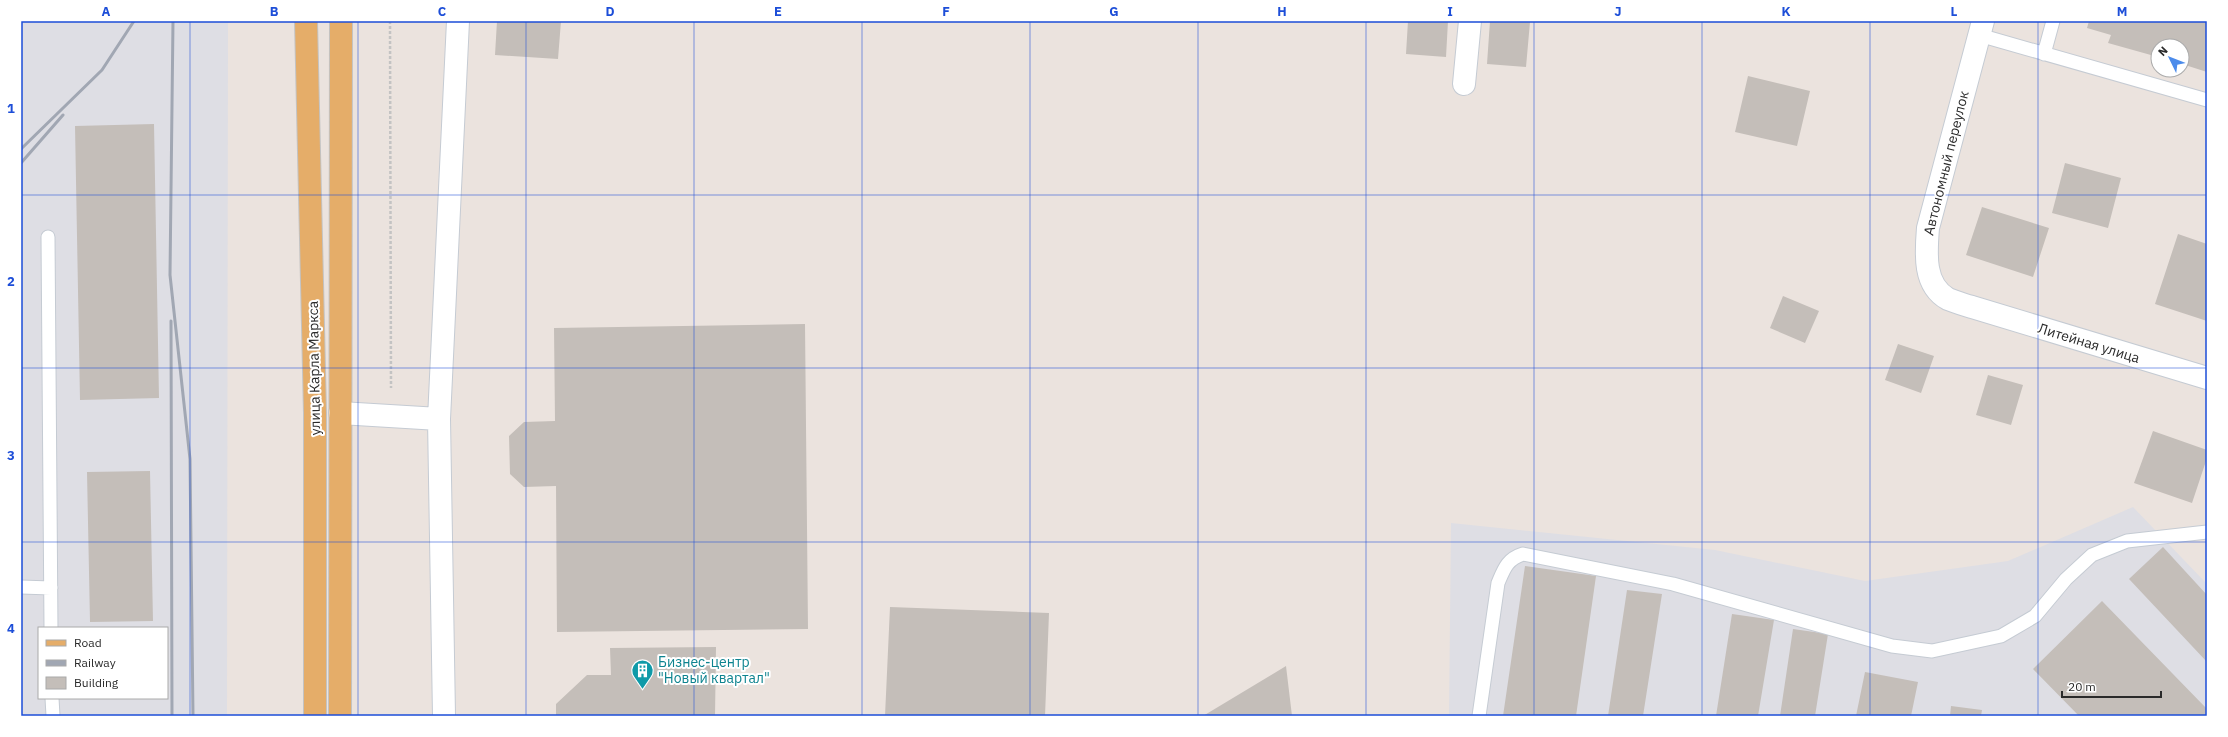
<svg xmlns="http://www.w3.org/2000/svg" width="2228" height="737" viewBox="0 0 2228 737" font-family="'IBM Plex Sans',sans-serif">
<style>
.industrial{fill:#dedee4;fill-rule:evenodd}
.building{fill:#c4beb9}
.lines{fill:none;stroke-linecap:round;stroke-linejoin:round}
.lane-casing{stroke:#c5cbd3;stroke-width:15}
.street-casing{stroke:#c5cbd3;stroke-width:24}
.primary-casing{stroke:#c3c3c3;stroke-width:24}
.path{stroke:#c3c3c3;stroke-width:2.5;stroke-dasharray:3 2;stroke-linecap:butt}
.lane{stroke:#fff;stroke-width:13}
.street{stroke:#fff;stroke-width:22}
.primary{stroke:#e5ad69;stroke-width:22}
.rail{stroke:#a1a7b3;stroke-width:3}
.grid{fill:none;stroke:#1d4ed8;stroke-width:1;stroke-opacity:0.55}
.labels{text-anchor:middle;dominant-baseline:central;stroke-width:4;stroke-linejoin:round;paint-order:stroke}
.street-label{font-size:14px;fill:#2a2a2a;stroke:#fff}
.culture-label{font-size:14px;fill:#0d838f;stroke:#fff;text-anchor:start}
.neatline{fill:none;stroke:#1d4ed8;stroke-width:1.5}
.grid-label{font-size:13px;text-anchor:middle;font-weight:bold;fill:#1d4ed8}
</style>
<rect width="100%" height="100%" fill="#ebe3de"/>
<path class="industrial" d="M 21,21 L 228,21 L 227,716 L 21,716 ZM 39,628 L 167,628 L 167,698 L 39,698 Z
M 2133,507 L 2207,584 L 2207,716 L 1449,716 L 1451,523 L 1715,550 L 1865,581 L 2008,561 Z"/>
<path class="building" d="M 497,21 L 561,21 L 558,59 L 495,55 Z
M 1408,21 L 1448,21 L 1446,57 L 1406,54 Z
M 1490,21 L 1530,22 L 1526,67 L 1487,64 Z
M 2089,21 L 2207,21 L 2207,72 L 2182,64 L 2182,46 L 2158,46 L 2158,57 L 2108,43 L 2111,35 L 2087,28 Z
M 1748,76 L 1810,91 L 1797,146 L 1735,132 Z
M 154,124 L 159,398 L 80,400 L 75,126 Z
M 2065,163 L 2121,178 L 2108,228 L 2052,213 Z
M 1982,207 L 2049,228 L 2033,277 L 1966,255 Z
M 2178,234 L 2207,244 L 2207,321 L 2155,304 Z
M 1783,296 L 1819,311 L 1805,343 L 1770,328 Z
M 805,324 L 808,629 L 557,632 L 556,486 L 524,487 L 510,474 L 509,436 L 524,422 L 555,421 L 554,328 Z
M 1898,344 L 1934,356 L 1921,393 L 1885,380 Z
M 1988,375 L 2023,385 L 2011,425 L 1976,415 Z
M 2153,431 L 2207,450 L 2207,458 L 2192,503 L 2134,483 Z
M 150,471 L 153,621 L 90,622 L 87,472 Z
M 2163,547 L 2207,595 L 2207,662 L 2129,579 Z
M 1525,566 L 1596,576 L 1576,716 L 1503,716 Z
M 1627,590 L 1662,594 L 1643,716 L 1608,716 Z
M 2102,601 L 2207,709 L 2207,716 L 2079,716 L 2033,669 Z
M 890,607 L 1049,613 L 1045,716 L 885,716 Z
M 1732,614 L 1774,620 L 1758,716 L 1716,716 Z
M 1793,629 L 1828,634 L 1815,716 L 1780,716 Z
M 716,647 L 715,716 L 556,716 L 556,704 L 587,675 L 611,675 L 610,648 Z
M 1286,666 L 1292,716 L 1203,716 Z
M 1865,672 L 1918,682 L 1911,716 L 1856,716 Z
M 1951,706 L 1982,710 L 1981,716 L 1950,716 Z"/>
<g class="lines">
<defs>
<path id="lane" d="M 1979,35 L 2207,100
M 2044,54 L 2053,21
M 48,237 L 51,628
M 21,587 L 51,588
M 52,698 L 53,716
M 1479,716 L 1498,583 C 1504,569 1507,559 1523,554 L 1673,584 L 1892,646 L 1932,651 L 2001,636 L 2035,616 L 2066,579 L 2092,555 L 2127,541 L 2207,532"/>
<path id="street" d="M 1983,21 L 1928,228 C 1926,253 1923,285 1948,299 C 1956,302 1964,305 1972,307 L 2207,378
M 1464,84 L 1470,21
M 340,413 L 439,419
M 444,716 L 439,419 L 458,21"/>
<path id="primary" d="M 306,21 L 315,413 L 315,716
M 340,716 L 341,21"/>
</defs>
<use href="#lane" class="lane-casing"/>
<use href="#street" class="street-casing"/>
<use href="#primary" class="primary-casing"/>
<path class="path" d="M 390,21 L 391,388"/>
<use href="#lane" class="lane"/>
<use href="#street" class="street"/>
<use href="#primary" class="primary"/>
<path class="rail" d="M 173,21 L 170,275 L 190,459 L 193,716
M 21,149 L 102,70 L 134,21
M 21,163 L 63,115
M 171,321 L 172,716"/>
</g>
<path class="grid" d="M 190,21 L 190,716M 358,21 L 358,716M 526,21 L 526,716M 694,21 L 694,716M 862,21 L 862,716M 1030,21 L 1030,716M 1198,21 L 1198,716M 1366,21 L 1366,716M 1534,21 L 1534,716M 1702,21 L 1702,716M 1870,21 L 1870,716M 2038,21 L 2038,716M 21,195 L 2207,195M 21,368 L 2207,368M 21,542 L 2207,542"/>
<defs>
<symbol id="building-pin" viewBox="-11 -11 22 30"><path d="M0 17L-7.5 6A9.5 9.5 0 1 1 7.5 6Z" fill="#0f9aa8" stroke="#fff"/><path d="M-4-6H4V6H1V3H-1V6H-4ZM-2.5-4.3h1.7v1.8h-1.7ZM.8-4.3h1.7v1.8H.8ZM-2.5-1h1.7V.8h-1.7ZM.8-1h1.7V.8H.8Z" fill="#fff"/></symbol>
</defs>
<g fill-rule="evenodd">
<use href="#building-pin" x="630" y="658" width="25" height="34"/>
</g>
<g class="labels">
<g class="street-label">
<text transform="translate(1946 163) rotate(-76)">Автономный переулок</text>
<text transform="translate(2089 343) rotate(17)">Литейная улица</text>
<text transform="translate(314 368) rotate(-91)">улица Карла Маркса</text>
</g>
<g class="culture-label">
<text x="658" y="662">Бизнес-центр<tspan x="658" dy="16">"Новый квартал"</tspan></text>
</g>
</g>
<rect width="2228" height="737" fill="none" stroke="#ffffff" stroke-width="44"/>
<rect x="38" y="627" width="130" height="72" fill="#ffffff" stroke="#aaaaaa"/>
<rect x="46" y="640" width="20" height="6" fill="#e5ad69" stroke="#aaaaaa"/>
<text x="74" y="647" font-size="12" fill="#2a2a2a">Road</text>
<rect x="46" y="660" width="20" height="6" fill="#a1a7b3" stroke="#aaaaaa"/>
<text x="74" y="667" font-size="12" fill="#2a2a2a">Railway</text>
<rect x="46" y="677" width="20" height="12" fill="#c4beb9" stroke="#aaaaaa"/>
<text x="74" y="687" font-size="12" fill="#2a2a2a">Building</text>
<g transform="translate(2170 58) rotate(313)"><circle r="19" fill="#ffffff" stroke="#aaaaaa"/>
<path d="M0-3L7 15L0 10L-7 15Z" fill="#4b8beb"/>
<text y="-6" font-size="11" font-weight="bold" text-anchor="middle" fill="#2a2a2a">N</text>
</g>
<path d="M2062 691v6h99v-6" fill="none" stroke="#2a2a2a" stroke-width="2"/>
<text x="2068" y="691" font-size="12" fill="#2a2a2a" stroke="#ffffff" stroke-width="3" paint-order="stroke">20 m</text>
<rect x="22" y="22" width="2184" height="693" class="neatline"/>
<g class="grid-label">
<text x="106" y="16">A</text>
<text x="274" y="16">B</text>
<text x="442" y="16">C</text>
<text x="610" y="16">D</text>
<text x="778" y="16">E</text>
<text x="946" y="16">F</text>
<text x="1114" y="16">G</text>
<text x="1282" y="16">H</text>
<text x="1450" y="16">I</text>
<text x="1618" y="16">J</text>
<text x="1786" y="16">K</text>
<text x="1954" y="16">L</text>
<text x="2122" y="16">M</text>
<text x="11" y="113">1</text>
<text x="11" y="286">2</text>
<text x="11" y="460">3</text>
<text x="11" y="633">4</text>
</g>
</svg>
